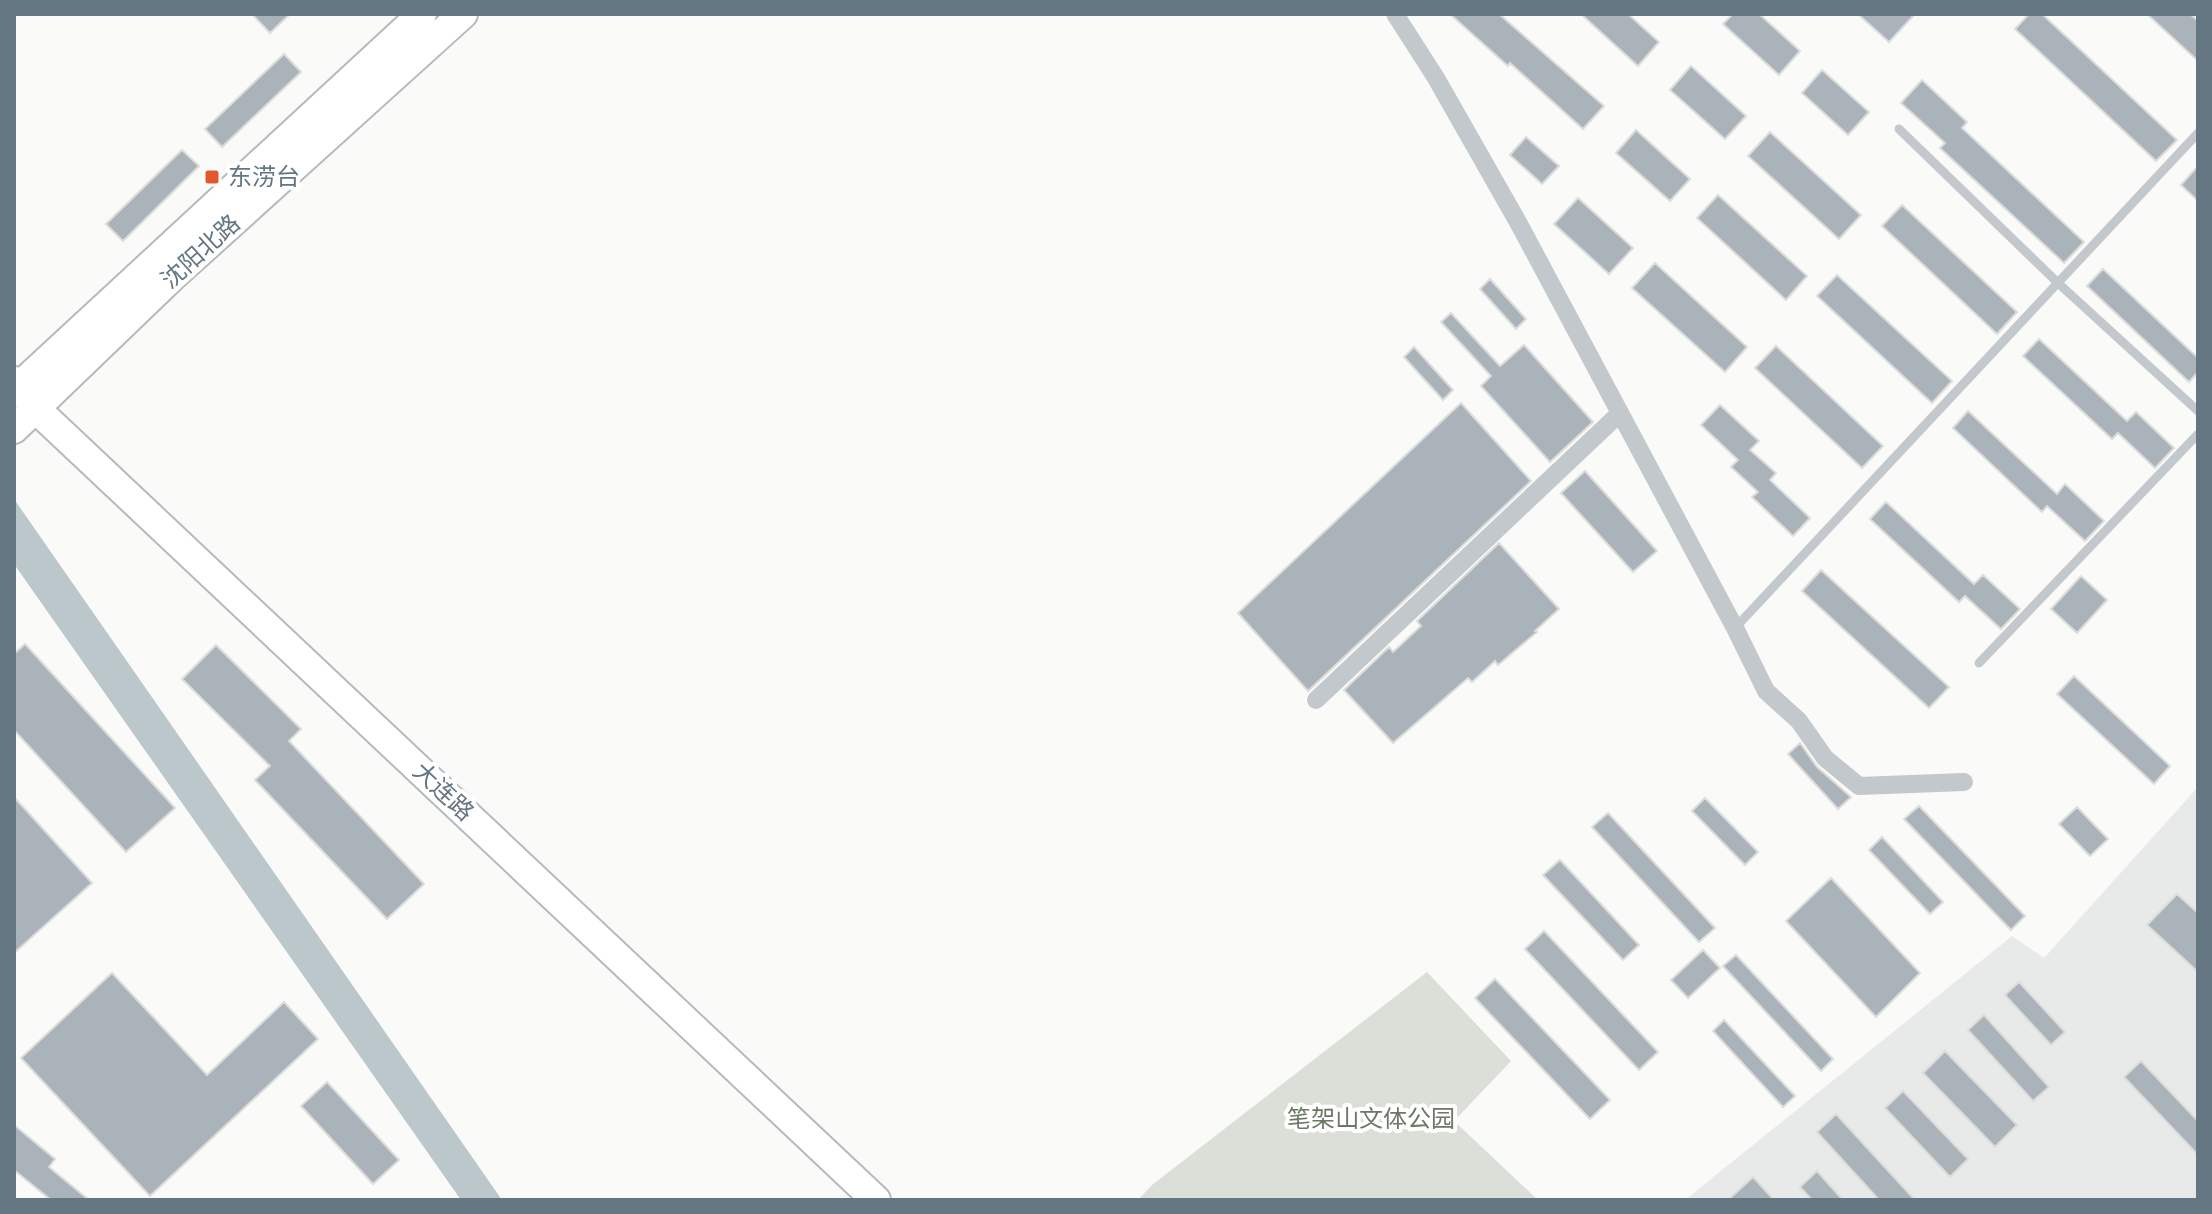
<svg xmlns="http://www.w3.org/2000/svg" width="2212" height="1214" viewBox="0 0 2212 1214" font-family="'Sofia Sans Condensed','Noto Sans SC',sans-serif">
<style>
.built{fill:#e8e9e9}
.green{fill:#dadfd7}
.water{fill:#bbc7cb}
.building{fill:#aab3b9;stroke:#dcdcda;stroke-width:2}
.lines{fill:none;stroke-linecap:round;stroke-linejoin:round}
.primary-casing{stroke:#b5babe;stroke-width:32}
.service{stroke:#c3c8cc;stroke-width:9}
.minor{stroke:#c3c8cc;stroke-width:18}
.primary{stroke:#fff;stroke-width:28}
.poi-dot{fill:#e4572e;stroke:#fff;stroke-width:3}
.labels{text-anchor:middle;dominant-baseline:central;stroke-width:8;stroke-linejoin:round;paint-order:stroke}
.poi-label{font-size:24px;fill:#657683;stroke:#fff;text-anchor:start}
.street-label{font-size:24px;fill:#657683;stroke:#fff}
.park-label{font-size:24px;fill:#687a64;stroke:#fff}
</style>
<rect width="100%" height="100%" fill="#fafaf8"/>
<path class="built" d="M 2198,787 L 2198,1200 L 1685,1200 L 2012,936 L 2044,958 Z"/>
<path class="green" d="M 1427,972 L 1511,1061 L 1454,1121 L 1538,1200 L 1138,1200 L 1152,1185 Z"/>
<path class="water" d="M 14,499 L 502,1200 L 461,1200 L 14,564 Z"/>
<path class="building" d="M 252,14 L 290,14 L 270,33 Z
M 1450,14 L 1499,14 L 1604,106 L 1583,129 L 1510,63 L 1508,66 Z
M 1581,14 L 1628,14 L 1659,42 L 1638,66 Z
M 1733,14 L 1759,14 L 1800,51 L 1779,75 L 1723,24 Z
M 1858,14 L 1915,14 L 1889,42 Z
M 2029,14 L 2042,14 L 2177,140 L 2156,161 L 2015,29 Z
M 2147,14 L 2190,14 L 2198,21 L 2198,61 Z
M 284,54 L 301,72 L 222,147 L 205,129 Z
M 1691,66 L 1746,116 L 1725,139 L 1670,90 Z
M 1822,70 L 1869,112 L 1848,135 L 1802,93 Z
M 1922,80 L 1967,122 L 1962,128 L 2084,242 L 2064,263 L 1940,148 L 1945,143 L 1901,103 Z
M 1636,130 L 1690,179 L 1670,201 L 1616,153 Z
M 1770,132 L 1861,215 L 1839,239 L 1748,156 Z
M 1526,137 L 1559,166 L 1542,184 L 1510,155 Z
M 182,150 L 199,166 L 123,241 L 106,224 Z
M 2198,166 L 2198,201 L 2181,185 Z
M 1718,195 L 1807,276 L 1786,300 L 1697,218 Z
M 1578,198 L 1633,248 L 1609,274 L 1554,224 Z
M 1902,205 L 2017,312 L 1997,334 L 1882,226 Z
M 1655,263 L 1747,347 L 1725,372 L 1632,288 Z
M 2103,269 L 2198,358 L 2198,372 L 2189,382 L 2087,286 Z
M 1837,275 L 1952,381 L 1932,403 L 1817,296 Z
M 1490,279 L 1526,319 L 1516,329 L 1480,289 Z
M 1451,313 L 1500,366 L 1524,345 L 1593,422 L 1550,462 L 1481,386 L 1491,376 L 1441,322 Z
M 2039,339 L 2127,421 L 2136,412 L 2174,448 L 2155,468 L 2118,433 L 2112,439 L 2023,356 Z
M 1776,346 L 1883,446 L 1862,468 L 1755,368 Z
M 1414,347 L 1453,390 L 1443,400 L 1404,357 Z
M 1461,403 L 1531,481 L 1308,691 L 1238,613 Z
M 1720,405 L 1759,441 L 1750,450 L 1776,473 L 1770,480 L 1810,518 L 1793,536 L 1752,497 L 1758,492 L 1731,467 L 1738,460 L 1701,425 Z
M 1968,411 L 2057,494 L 2065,484 L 2104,521 L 2085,541 L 2047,506 L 2042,512 L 1953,428 Z
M 1585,471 L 1657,551 L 1633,572 L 1561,493 Z
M 1886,502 L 1974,584 L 1983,575 L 2020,609 L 2001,629 L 1965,596 L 1959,602 L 1870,519 Z
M 1499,543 L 1559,609 L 1535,631 L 1537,632 L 1498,665 L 1495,661 L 1472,682 L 1468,678 L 1393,743 L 1344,690 L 1389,647 L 1393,652 L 1421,626 L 1417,621 Z
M 1821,570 L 1949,687 L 1929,708 L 1802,591 Z
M 2081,576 L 2107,600 L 2077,633 L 2051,609 Z
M 25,644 L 175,808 L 126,852 L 14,730 L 14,654 Z
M 216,645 L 301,729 L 289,741 L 424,884 L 387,919 L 255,780 L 270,766 L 182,679 Z
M 2074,676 L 2170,766 L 2154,784 L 2057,694 Z
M 1800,743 L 1817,767 L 1851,797 L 1838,809 L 1788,754 Z
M 14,797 L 92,883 L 14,953 Z
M 1705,798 L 1758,852 L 1745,865 L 1692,811 Z
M 1919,806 L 2025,916 L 2011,930 L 1904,819 Z
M 2077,807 L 2108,839 L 2090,856 L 2059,824 Z
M 1608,813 L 1715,928 L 1699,942 L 1592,827 Z
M 1882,837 L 1943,902 L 1930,914 L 1869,850 Z
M 1560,860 L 1639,945 L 1623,960 L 1543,875 Z
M 1831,878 L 1920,973 L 1876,1017 L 1786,921 Z
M 2177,894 L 2198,913 L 2198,972 L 2147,925 Z
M 1544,931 L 1658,1052 L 1639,1070 L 1525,949 Z
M 1703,950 L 1720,968 L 1688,998 L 1671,980 Z
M 1736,955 L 1833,1059 L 1821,1071 L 1723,966 Z
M 112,973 L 207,1075 L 284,1002 L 318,1039 L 150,1196 L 21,1058 Z
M 1495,979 L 1610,1100 L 1590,1119 L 1475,998 Z
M 2019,982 L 2065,1032 L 2051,1045 L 2005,995 Z
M 1984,1015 L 2049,1087 L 2033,1101 L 1968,1030 Z
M 1724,1020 L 1795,1096 L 1783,1107 L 1713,1031 Z
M 1945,1051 L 2017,1125 L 1995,1147 L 1923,1073 Z
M 2141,1061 L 2198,1121 L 2198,1155 L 2124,1077 Z
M 327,1082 L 399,1160 L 373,1184 L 301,1106 Z
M 1903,1091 L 1968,1159 L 1950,1177 L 1885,1108 Z
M 1836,1114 L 1915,1200 L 1879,1200 L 1817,1132 Z
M 14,1125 L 55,1159 L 49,1167 L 89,1200 L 51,1200 L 14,1170 Z
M 1817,1171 L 1843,1200 L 1812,1200 L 1800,1187 Z
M 1753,1177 L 1774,1200 L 1728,1200 Z"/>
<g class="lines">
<defs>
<path id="primary" d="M 14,381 L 35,408 L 876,1200
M 14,391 L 422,14
M 14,429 L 172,277 L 463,14"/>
</defs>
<use href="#primary" class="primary-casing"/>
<path class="service" d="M 1899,129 L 2058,283 L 2198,411
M 1735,628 L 2198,133
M 1979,663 L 2198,434"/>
<path class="minor" d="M 1395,14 L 1436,78 L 1519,224 L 1735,628 L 1766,691 L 1799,721 L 1825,758 L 1859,786 L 1964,782
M 1316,700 L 1619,414"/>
<use href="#primary" class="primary"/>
</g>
<rect class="poi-dot" x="204" y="169" width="16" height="16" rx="4"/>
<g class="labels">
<g class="poi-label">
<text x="228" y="177">东涝台</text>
</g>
<g class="street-label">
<text transform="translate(201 252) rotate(-42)">沈阳北路</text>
<text transform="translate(443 792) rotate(43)">大连路</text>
</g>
<g class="park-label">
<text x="1371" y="1119">笔架山文体公园</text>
</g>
</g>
<rect width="2212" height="1214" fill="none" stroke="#657683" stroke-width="32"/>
</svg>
